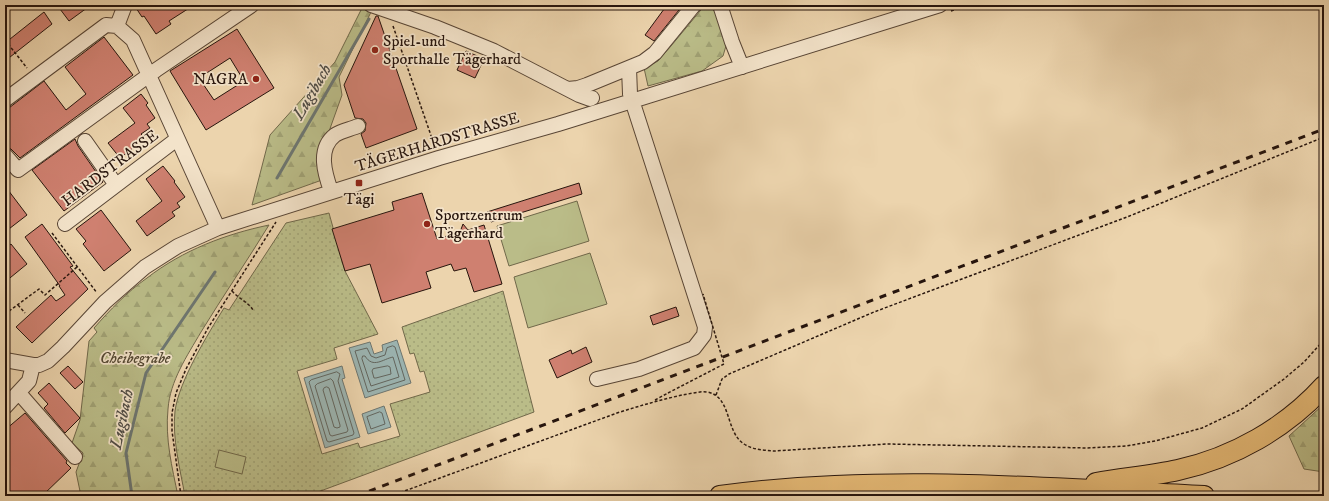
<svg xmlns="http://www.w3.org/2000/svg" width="1329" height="501" viewBox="0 0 1329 501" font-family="'IM FELL DW Pica',serif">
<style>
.grass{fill:url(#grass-dots);stroke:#70684a}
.forest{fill:url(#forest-firs);stroke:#70684a}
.park{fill:#babc88;stroke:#70684a}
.water{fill:#9cb6b4;stroke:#6d7671}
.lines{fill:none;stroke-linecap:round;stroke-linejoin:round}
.shore{stroke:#626660;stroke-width:1}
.stream{stroke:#6d7671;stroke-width:3}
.building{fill:#cf8070;stroke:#27150d;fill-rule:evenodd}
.minor-casing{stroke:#584535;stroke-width:16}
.highway-casing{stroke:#27150d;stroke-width:22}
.path{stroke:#27150d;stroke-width:1.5;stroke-dasharray:3 2;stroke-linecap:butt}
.minor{stroke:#f3e3ca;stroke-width:14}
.highway{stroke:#e6ba76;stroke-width:20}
.rail{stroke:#27150d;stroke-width:3;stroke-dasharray:7 7;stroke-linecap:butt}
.path-bridge{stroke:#27150d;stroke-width:1.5;stroke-dasharray:3 2;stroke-linecap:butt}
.poi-dot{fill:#8f2418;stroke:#f3e3ca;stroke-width:1.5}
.labels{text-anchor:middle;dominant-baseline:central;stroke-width:3.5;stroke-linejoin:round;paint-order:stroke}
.poi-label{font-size:16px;fill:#27150d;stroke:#f3e3ca;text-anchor:start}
.street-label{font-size:16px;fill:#27150d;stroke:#f3e3ca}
.park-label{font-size:16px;font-style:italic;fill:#534732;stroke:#f3e3ca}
.water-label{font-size:17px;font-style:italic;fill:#504d47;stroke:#f3e3ca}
</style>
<defs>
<pattern id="grass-dots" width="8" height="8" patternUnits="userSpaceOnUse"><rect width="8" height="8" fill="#babc88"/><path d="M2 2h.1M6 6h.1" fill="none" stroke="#a0a174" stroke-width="1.8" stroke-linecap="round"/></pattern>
<pattern id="forest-firs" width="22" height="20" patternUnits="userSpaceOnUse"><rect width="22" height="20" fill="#babc88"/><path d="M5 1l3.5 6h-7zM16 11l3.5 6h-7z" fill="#a0a174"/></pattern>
</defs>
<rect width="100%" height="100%" fill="#ecd4ad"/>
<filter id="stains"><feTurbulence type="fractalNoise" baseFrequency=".005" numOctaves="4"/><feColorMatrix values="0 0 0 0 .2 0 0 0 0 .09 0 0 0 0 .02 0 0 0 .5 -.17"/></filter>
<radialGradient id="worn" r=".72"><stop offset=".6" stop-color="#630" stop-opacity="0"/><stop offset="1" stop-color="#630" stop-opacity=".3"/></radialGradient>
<path class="grass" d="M 329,213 L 345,271 L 378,334 L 334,348 L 337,359 L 297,371 L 322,454 L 358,443 L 360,448 L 400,436 L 390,404 L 430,392 L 424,371 L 420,372 L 414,353 L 410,354 L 402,327 L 503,291 L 534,412 L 307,496 L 185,496 C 180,469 172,438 175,411 C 179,381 208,334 224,308 L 229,310 L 286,223 Z"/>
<path class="forest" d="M 705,5 L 717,12 L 728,39 L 723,56 L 702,71 L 648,86 L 644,68 L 658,61 L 671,46 Z
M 363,6 L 373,8 L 339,77 L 342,95 L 317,165 L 322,180 L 252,205 L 270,135 L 335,62 Z
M 269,225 C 247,261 223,296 201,332 C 187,356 170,381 168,409 C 165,439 172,467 178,496 L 81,496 L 76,472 L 83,453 L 72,443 L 80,420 L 89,341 L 97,332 L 94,328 C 110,310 127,292 147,278 C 183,250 226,234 269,225 Z
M 1324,404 L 1324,472 L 1304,469 L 1289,436 Z"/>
<path class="park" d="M 577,201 L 589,241 L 509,266 L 497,226 Z
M 590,253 L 607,304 L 528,328 L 514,277 Z
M 219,450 L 246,457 L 242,474 L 215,467 Z"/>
<path class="water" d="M 397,340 L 411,383 L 365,398 L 349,348 L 370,342 L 374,354 L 383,351 L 382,345 Z
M 342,366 L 345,378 L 342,379 L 360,437 L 325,448 L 304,378 Z
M 384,406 L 391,427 L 368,434 L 362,414 Z"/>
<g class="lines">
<path class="shore" d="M 393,346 L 395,347 L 405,380 L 368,392 L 355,351 L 367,348 L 371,356 L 376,358 L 385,355 L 387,348 Z
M 363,356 L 365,356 C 373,369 383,359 393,357 L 399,377 L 371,386 L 362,359 Z
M 388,366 L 390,367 L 391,374 L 376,378 L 374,378 L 372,371 L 373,369 Z
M 337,372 L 340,374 L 338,381 L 354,433 L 353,435 L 329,442 L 327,441 L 309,382 L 311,380 Z
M 331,379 L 333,381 L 348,430 L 347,432 L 332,436 L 330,435 L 315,386 L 317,384 Z
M 327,387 L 329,388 L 340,425 L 340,427 L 337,428 L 334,427 L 323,390 L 324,388 Z
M 380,412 L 382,413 L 385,424 L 371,429 L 367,417 Z"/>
<path class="stream" d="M 277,178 L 369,19
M 132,496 L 126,453 L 146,373 L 215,272"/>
</g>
<path class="building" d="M 57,5 L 91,5 L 69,21 Z
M 134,5 L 194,5 L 169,21 L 171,24 L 156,34 L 144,16 L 142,17 Z
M 667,5 L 683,5 L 654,41 L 645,35 Z
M 44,12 L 52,24 L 5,61 L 5,43 Z
M 376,16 L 378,16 L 417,129 L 366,148 L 361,134 L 365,131 L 366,123 L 363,119 L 355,118 L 344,85 Z
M 237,29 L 274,88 L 206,130 L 170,71 ZM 230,58 L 244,81 L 214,100 L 199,78 Z
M 104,37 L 133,75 L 20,158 L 11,149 L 5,147 L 5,111 L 44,81 L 66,110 L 86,94 L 65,67 Z
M 466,51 L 484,59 L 475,78 L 457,70 Z
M 141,94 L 148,103 L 146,105 L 155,118 L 147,124 L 150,128 L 141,134 L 144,137 L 132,146 L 133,148 L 120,158 L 108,143 L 135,123 L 123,108 Z
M 75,139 L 78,146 L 103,182 L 64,211 L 32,170 Z
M 163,166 L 175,181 L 174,182 L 185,197 L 177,203 L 180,207 L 172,212 L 175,216 L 147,236 L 136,221 L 162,201 L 146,179 Z
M 579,183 L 582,194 L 491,222 L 487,212 Z
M 5,186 L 27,215 L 5,232 Z
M 422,193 L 437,239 L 460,232 L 463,224 L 468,230 L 484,225 L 502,284 L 474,292 L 466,268 L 454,271 L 451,264 L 426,272 L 431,288 L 382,303 L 370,264 L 345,271 L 332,229 L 394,210 L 392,202 Z
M 101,210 L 131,250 L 104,271 L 83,244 L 86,241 L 76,229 Z
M 42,224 L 73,266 L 70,267 L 88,289 L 32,343 L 16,327 L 51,295 L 56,301 L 65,295 L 59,286 L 60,286 L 25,237 Z
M 11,244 L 27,264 L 5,282 L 5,249 Z
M 676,307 L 679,316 L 653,325 L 650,316 Z
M 586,347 L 592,362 L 557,378 L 549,360 L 571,350 L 572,354 Z
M 68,366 L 83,382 L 75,389 L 60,373 Z
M 49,383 L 80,418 L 65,433 L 44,408 L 48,404 L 38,393 Z
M 25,413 L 67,461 L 66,463 L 71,468 L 42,496 L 5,496 L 5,430 Z"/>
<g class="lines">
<defs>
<path id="minor" d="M 371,5 L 435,27 L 494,51 L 579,95 L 590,99 L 592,98
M 720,5 L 732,42 L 742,67
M 117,26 L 125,5
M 568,89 L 578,88 L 587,85 L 643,62 L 655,53 L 694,5
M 5,100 L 106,25 L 117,26 L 133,40 L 218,228
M 85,141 L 116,185
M 5,155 L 18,170 L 156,70 L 252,5
M 331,191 C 325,174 317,149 335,135 C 341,131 351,129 358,126
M 65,224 L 177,139
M 5,360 L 33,365 L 39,365 L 48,361 L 63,347 L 105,302 L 145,267 L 178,246 L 218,228 L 439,158 L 558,124 L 940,5
M 597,379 L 639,369 L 694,348 L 704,335 L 705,327 L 630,94 L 629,68
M 19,393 L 75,457
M 5,407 L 29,381 L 33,365"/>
<path id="highway" d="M 1096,483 C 1123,478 1151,476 1178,470 C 1233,458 1286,428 1324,386
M 720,496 C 880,474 1044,488 1204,496"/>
</defs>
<use href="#minor" class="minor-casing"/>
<use href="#highway" class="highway-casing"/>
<path class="path" d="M 951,11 L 968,5
M 393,26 L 435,147
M 5,40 L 27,68
M 52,233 L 97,293
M 232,291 C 238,298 249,303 253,310
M 18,305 L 25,313
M 5,314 L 39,289 L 45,295 L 77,267
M 716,395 L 722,379 L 729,374 L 874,312 L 1127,217 L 1324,137
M 655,400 L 668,393
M 181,496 L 172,431 L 172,413 L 176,393 L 186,369 L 208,328 L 276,222
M 391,496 L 617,413 C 639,406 660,400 682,395 C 690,394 699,391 707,392 C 732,396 725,432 744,444 C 753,450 764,450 774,451 L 887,444 L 1087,448 L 1126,446 L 1155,441 L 1202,428 L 1242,409 L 1284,379 L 1304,362 L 1324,340"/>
<use href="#minor" class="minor"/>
<use href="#highway" class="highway"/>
<path class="rail" d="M 356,496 L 1324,129"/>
<path class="path-bridge" d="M 668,393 L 724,364 L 703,294"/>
</g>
<g class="poi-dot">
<circle cx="375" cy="50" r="4"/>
<circle cx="256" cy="79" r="4"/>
<rect x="355" y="179" width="8" height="8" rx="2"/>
<circle cx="427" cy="224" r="4"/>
</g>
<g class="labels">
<g class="poi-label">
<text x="383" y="41">Spiel-und<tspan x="383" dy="18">Sporthalle Tägerhard</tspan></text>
<text x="248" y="79" text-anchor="end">NAGRA</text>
<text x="359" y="199" text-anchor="middle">Tägi</text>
<text x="435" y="215">Sportzentrum<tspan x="435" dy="18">Tägerhard</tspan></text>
</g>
<g class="street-label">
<text transform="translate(437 142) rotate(-17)">TÄGERHARDSTRASSE</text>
<text transform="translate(110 168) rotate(-37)">HARDSTRASSE</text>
</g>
<g class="park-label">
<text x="135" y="358">Cheibegrabe</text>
</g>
<g class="water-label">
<text transform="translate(312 92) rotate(-60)">Lugibach</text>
<text transform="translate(122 419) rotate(-78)">Lugibach</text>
</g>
</g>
<rect width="1329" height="501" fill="none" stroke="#ecd4ad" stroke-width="20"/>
<rect x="6" y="6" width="1317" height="489" fill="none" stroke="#27150d" stroke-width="2"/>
<rect x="10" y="10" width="1309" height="481" fill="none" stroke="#27150d"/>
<rect width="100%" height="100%" filter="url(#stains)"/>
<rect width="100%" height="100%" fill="url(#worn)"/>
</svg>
